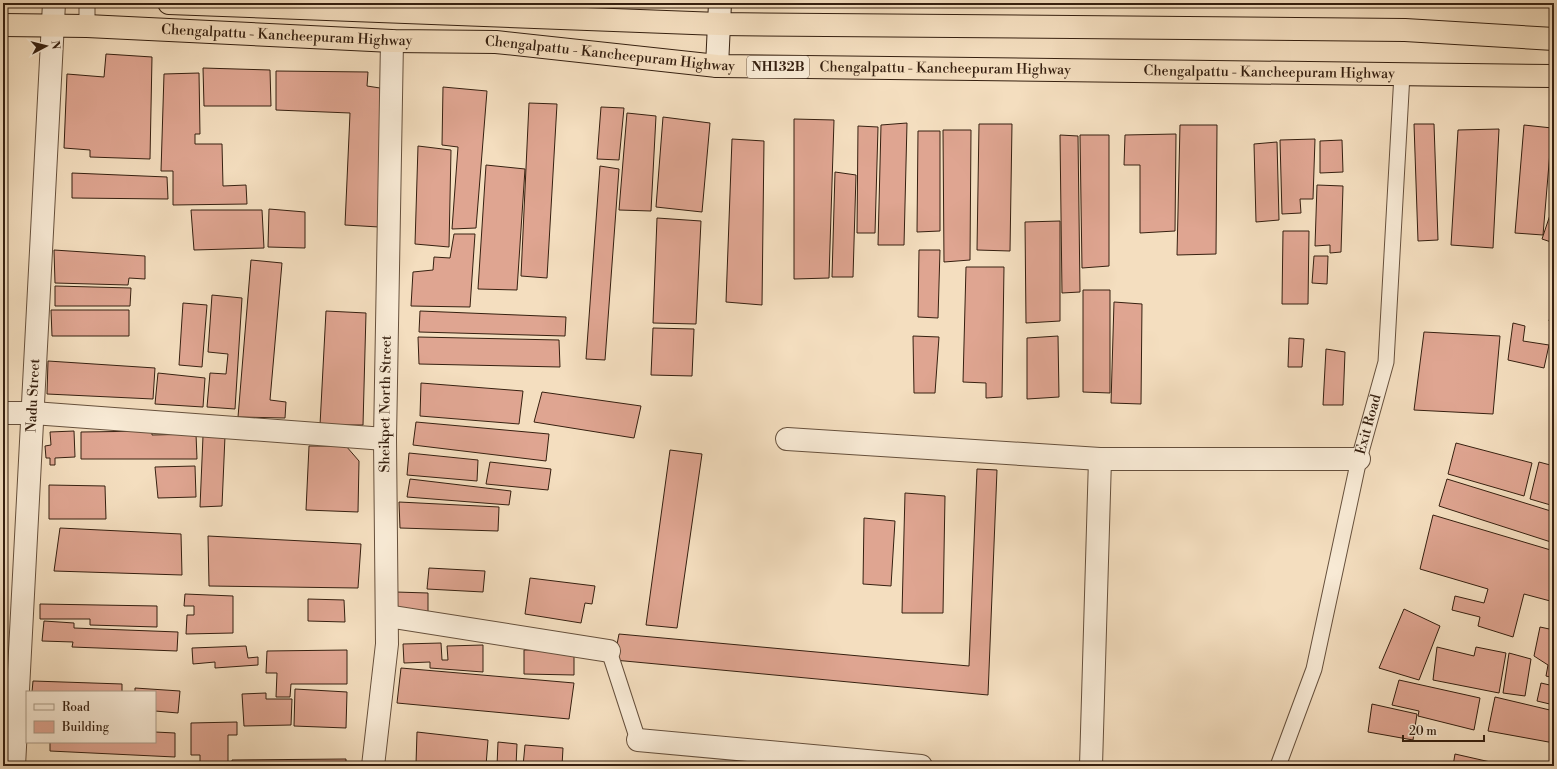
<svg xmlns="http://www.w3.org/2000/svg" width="1557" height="769" viewBox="0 0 1557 769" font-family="'Libre Bodoni',serif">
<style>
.building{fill:#dfa591;stroke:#362010}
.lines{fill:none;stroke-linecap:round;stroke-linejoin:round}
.service-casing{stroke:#66503c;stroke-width:17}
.minor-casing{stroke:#66503c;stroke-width:24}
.secondary-casing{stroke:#362010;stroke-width:24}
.trunk-casing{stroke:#362010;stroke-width:24}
.service{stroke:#f8ead5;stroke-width:15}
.minor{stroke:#f8ead5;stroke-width:22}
.secondary{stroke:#f8ead5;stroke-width:22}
.trunk{stroke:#f4debf;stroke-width:22}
.labels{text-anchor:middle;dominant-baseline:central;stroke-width:3;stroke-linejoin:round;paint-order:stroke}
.shield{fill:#f8ead5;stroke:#705d4b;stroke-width:1}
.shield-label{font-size:13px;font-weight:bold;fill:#362010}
.street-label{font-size:14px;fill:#362010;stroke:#f8ead5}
</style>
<rect width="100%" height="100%" fill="#f4debf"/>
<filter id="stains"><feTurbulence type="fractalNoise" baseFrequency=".005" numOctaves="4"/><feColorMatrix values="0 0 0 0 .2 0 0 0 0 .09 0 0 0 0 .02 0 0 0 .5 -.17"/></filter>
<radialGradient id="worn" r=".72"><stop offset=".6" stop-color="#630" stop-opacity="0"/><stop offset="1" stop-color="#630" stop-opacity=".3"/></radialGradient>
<path class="building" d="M 106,54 L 152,57 L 150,159 L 90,157 L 90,150 L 64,148 L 67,74 L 104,77 Z
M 203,68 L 270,70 L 271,106 L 204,106 Z
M 276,71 L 368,72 L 367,86 L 380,88 L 379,227 L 345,225 L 350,113 L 276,110 Z
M 199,73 L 200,134 L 195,134 L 195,144 L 222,144 L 223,186 L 246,185 L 247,204 L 173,205 L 173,171 L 161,171 L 164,74 Z
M 443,87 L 487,91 L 476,228 L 452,229 L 458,147 L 442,145 Z
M 529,103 L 557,104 L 547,278 L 521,276 Z
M 601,107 L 624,108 L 619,160 L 597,159 Z
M 627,113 L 656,116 L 651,211 L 619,210 Z
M 663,117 L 710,123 L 702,212 L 656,207 Z
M 794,119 L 834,120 L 829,278 L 794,279 Z
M 907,123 L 904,245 L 878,245 L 881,125 Z
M 979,124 L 1012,124 L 1010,251 L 977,250 Z
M 1414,124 L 1434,124 L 1438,240 L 1418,241 Z
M 1180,125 L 1217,125 L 1216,254 L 1177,255 Z
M 1524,125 L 1552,128 L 1543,235 L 1515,233 Z
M 858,126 L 878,127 L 875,233 L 857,233 Z
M 1499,129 L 1493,248 L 1451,245 L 1458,130 Z
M 943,130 L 971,130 L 970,260 L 944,262 Z
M 918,131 L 940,131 L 940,231 L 917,232 Z
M 1176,134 L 1175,231 L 1140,233 L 1140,165 L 1124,165 L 1125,135 Z
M 1060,135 L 1078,136 L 1080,292 L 1062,293 Z
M 1080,135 L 1109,135 L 1109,266 L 1082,268 Z
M 732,139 L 764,141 L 762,305 L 726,302 Z
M 1315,139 L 1313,199 L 1300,199 L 1301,213 L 1282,214 L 1280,140 Z
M 1342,140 L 1343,172 L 1320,173 L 1320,141 Z
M 1277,142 L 1279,220 L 1256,222 L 1254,144 Z
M 418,146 L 451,150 L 449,247 L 415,244 Z
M 486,165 L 525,169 L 517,290 L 478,289 Z
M 600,166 L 619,169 L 605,360 L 586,359 Z
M 835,172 L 856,175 L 853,277 L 832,277 Z
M 72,173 L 167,177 L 168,199 L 72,198 Z
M 1317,185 L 1343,186 L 1341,252 L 1330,253 L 1330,245 L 1315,246 Z
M 269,209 L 305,212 L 305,248 L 268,247 Z
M 191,210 L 262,210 L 264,248 L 194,250 Z
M 1551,212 L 1554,213 L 1554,243 L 1542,239 Z
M 657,218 L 701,221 L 696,324 L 653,323 Z
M 1060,221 L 1060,321 L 1026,323 L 1025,222 Z
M 1283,231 L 1309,231 L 1308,304 L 1282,304 Z
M 454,234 L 475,234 L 470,307 L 411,306 L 413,272 L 433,270 L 434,257 L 450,258 Z
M 54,250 L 145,256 L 145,279 L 129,278 L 128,285 L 55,283 Z
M 919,250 L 940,250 L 938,318 L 918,317 Z
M 1314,256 L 1328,256 L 1327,284 L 1312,283 Z
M 251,260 L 282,263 L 270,400 L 286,402 L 285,418 L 238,417 Z
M 966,267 L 1004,267 L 1002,397 L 986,398 L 986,383 L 963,382 Z
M 55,286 L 131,288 L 130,306 L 55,306 Z
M 1083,290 L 1110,290 L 1110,393 L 1083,392 Z
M 212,295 L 242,298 L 235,409 L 207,407 L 210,373 L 226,374 L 228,354 L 208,352 Z
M 1114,302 L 1142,304 L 1141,404 L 1111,403 Z
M 1554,302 L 1554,322 L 1549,321 Z
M 183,303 L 207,305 L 202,367 L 179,365 Z
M 51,310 L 129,310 L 129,336 L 52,336 Z
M 326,311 L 366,313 L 363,425 L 320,425 Z
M 420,311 L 566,317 L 565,336 L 419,332 Z
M 1513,323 L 1525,326 L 1523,341 L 1549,345 L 1544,368 L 1508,360 Z
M 653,328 L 694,329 L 692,376 L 651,375 Z
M 1424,332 L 1500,336 L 1493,414 L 1414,410 Z
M 913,336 L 939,337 L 935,393 L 914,393 Z
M 1058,336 L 1059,397 L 1027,399 L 1027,338 Z
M 418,337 L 559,340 L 560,367 L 419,364 Z
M 1289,338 L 1304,339 L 1302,367 L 1288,367 Z
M 1326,349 L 1345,352 L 1343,405 L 1323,405 Z
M 48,361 L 155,368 L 153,399 L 47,394 Z
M 158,373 L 205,378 L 203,407 L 155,404 Z
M 421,383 L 523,391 L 519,424 L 420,416 Z
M 542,392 L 641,406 L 634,438 L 534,422 Z
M 416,422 L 549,434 L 546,461 L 413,445 Z
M 74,431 L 75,457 L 55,458 L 55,465 L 50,465 L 50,458 L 46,458 L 45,446 L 51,445 L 50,432 Z
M 152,431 L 152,435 L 196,434 L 197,459 L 81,459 L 81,432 Z
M 203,436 L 225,436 L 222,506 L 200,507 Z
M 1456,443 L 1532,463 L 1524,496 L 1448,474 Z
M 309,446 L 346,446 L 359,461 L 358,512 L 306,510 Z
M 670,450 L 702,454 L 677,628 L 646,625 Z
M 409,453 L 478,460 L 477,481 L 407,475 Z
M 490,462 L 551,469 L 548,490 L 486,484 Z
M 1539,462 L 1554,466 L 1554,506 L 1530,499 Z
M 195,466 L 196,497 L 158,498 L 155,467 Z
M 977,469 L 997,470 L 988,695 L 614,660 L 619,634 L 969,666 Z
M 410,479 L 511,491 L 509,505 L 407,497 Z
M 1447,479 L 1554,512 L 1554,543 L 1439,506 Z
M 49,485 L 105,486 L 106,519 L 49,519 Z
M 905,493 L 945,496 L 943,613 L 902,613 Z
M 399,502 L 499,507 L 498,531 L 400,528 Z
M 1433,515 L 1554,551 L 1554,602 L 1524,594 L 1513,637 L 1478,626 L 1480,617 L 1452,610 L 1455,596 L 1484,603 L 1488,589 L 1420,569 Z
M 864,518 L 895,521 L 891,586 L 863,584 Z
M 60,528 L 181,534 L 182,575 L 54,571 Z
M 208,536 L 361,544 L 358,588 L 209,586 Z
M 429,568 L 485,571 L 483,592 L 427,589 Z
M 530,578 L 595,586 L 592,604 L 585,603 L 581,623 L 525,614 Z
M 396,592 L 428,593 L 428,613 L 396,612 Z
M 185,594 L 233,596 L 233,633 L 186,634 L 187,615 L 194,615 L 194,606 L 184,606 Z
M 308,599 L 344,600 L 345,622 L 308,621 Z
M 40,604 L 157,606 L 157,627 L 90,625 L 90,619 L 40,619 Z
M 1404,609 L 1440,626 L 1419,680 L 1379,668 Z
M 44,621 L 74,623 L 74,628 L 178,632 L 177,651 L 72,647 L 73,642 L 42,641 Z
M 1540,627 L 1554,630 L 1554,678 L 1546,676 L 1548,665 L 1534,656 Z
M 441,643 L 442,660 L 448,660 L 447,646 L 483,645 L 483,672 L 430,668 L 430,662 L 404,663 L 403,644 Z
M 246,646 L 248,658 L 258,657 L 258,665 L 215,668 L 215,662 L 193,664 L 192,648 Z
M 1437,647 L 1474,656 L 1476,647 L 1506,653 L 1499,693 L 1433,680 Z
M 347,650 L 347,684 L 291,684 L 290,697 L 276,697 L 277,673 L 266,673 L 267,651 Z
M 524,650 L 574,650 L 574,675 L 524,674 Z
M 1509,653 L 1531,659 L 1525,696 L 1503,693 Z
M 401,668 L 574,683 L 569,719 L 397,703 Z
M 1399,680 L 1480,698 L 1474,730 L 1418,716 L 1419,711 L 1392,705 Z
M 33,681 L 122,684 L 122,692 L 32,692 Z
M 1541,683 L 1554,686 L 1554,705 L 1537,701 Z
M 135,688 L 180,691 L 178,713 L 155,711 L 155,692 L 135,692 Z
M 295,689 L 347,692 L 346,728 L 294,726 Z
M 266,693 L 266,699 L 292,699 L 291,725 L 244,726 L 242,694 Z
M 1495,697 L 1554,711 L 1554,743 L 1488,731 Z
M 1372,704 L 1417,714 L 1413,740 L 1368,732 Z
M 237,722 L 237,735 L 228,735 L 228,766 L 200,766 L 200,755 L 191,755 L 191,723 Z
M 155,732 L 175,733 L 175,757 L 50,751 L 50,742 L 155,742 Z
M 417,732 L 488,740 L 486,766 L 446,766 L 416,764 Z
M 498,742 L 517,744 L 516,766 L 497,766 Z
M 525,745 L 563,748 L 562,766 L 523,766 Z
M 1455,754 L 1508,766 L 1453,766 Z
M 346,759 L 346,766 L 232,766 L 232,760 Z
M 34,763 L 70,766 L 33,766 Z"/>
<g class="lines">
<defs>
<g id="service">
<path d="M 87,3 L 87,26"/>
<path d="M 609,651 L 638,740"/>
<path id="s1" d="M 1278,766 L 1314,669 L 1359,459 L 1386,362 L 1402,74"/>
</g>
<g id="minor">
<path d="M 3,413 L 33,413 L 385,439"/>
<path d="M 787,439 L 1100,459 L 1359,459"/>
<path d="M 387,616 L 609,651"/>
<path d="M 638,740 L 921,766"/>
<path id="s2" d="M 14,766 L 54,3"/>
<path id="s3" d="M 373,766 L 387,644 L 385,439 L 392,41"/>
<path d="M 1091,766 L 1100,459"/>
</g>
<path id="secondary" d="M 717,66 L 720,3"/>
<g id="trunk">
<path d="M 169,3 L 719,24 L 1405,30 L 1554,39"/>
<path id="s4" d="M 3,25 L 87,26 L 392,41 L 496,42 L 717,66 L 1554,76"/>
</g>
</defs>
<use href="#service" class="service-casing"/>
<use href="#minor" class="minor-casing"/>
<use href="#secondary" class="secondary-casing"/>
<use href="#trunk" class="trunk-casing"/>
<use href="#service" class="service"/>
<use href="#minor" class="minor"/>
<use href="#secondary" class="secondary"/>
<use href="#trunk" class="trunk"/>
</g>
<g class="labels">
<rect class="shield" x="747" y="56" width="62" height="22" rx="3"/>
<g class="shield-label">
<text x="778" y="67">NH132B</text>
</g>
<g class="street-label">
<text stroke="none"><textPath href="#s4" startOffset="284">Chengalpattu - Kancheepuram Highway</textPath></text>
<text stroke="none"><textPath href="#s4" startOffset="608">Chengalpattu - Kancheepuram Highway</textPath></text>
<text stroke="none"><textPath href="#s4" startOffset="944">Chengalpattu - Kancheepuram Highway</textPath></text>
<text stroke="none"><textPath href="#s4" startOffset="1268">Chengalpattu - Kancheepuram Highway</textPath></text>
<text stroke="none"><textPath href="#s2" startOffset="371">Nadu Street</textPath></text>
<text stroke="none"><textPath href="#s3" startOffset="363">Sheikpet North Street</textPath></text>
<text stroke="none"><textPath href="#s1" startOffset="354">Exit Road</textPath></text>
</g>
</g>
<rect width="1557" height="769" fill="none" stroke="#f4debf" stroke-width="16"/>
<rect x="4" y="4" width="1549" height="761" fill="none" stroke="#362010" stroke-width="2"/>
<rect x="8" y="8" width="1541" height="753" fill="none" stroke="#362010"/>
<rect x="26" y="691" width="130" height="52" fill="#f8ead5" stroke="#aa9986"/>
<rect x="34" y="704" width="20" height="6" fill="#f8ead5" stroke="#aa9986"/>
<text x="62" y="711" font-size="12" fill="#362010">Road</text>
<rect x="34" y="721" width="20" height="12" fill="#dfa591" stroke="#aa9986"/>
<text x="62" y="731" font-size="12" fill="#362010">Building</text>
<g transform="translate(46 46) rotate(83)" stroke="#f8ead5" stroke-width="3" paint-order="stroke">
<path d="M0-3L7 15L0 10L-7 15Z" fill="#362010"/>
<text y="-6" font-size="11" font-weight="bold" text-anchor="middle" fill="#362010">N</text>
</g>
<path d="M1403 735v6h81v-6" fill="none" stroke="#362010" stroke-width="2"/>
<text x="1409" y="735" font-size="12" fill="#362010" stroke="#f8ead5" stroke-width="3" paint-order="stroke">20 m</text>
<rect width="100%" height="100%" filter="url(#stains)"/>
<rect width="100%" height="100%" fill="url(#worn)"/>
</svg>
